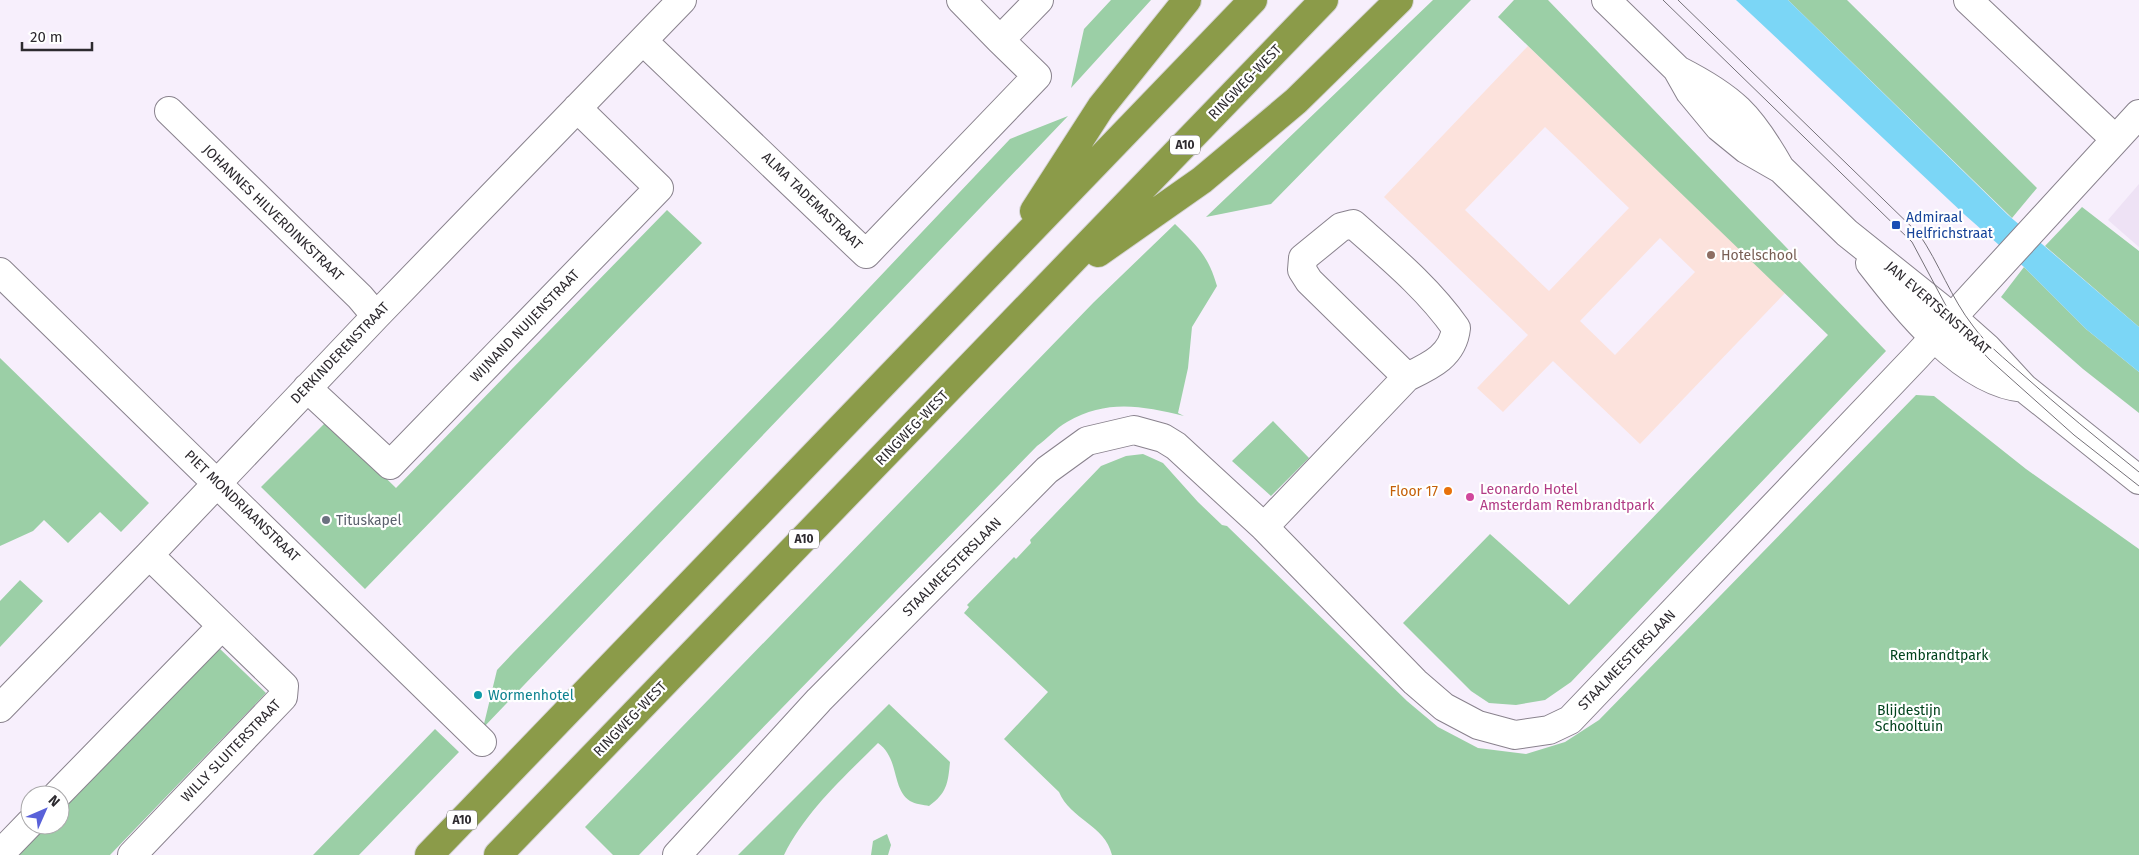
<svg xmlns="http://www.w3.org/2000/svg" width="2139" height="855" viewBox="0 0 2139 855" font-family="'Fira Sans',sans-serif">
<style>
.built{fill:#eee2f5}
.education{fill:#fce2dc;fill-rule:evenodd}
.green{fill:#9bcfa6}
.water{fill:#7bd6f6}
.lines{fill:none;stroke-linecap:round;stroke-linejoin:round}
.minor-casing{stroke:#89828d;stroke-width:30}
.tertiary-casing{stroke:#89828d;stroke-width:30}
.motorway-casing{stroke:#d5d4d5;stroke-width:30}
.minor{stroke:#fff;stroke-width:28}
.tertiary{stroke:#fff;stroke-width:28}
.motorway{stroke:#8b9b49;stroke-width:28}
.tram{stroke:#757178;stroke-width:1}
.transit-dot{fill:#1a4fb4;stroke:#fff;stroke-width:2}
.education-dot{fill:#8d6e63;stroke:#fff;stroke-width:2}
.food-dot{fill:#e8710a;stroke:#fff;stroke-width:2}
.hotel-dot{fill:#d1479c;stroke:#fff;stroke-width:2}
.worship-dot{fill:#6b7280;stroke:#fff;stroke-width:2}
.culture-dot{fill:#0f9aa8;stroke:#fff;stroke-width:2}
.labels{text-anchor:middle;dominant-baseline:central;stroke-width:4.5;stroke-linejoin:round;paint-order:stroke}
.shield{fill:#fff;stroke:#6c6a6d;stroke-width:1}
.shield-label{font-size:12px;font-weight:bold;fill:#2d2a2f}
.street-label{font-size:14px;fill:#2d2a2f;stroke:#fff}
.transit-label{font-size:14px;fill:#164399;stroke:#fff;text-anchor:start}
.education-label{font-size:14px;fill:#785e54;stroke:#fff;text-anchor:start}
.hotel-label{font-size:14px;fill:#b23c85;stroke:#fff;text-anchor:start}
.food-label{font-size:14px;fill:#c56008;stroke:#fff;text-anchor:end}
.worship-label{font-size:14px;fill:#5b616d;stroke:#fff;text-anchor:start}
.park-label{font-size:14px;fill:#00431c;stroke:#fff}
.culture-label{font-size:14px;fill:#0d838f;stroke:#fff;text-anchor:start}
</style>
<rect width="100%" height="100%" fill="#f7effc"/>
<path class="built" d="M 2139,184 L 2139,247 L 2108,220 Z"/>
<path class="education" d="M 1528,46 L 1785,293 L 1640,444 L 1553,361 L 1503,412 L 1477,388 L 1528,335 L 1384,197 ZM 1545,127 L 1629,208 L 1549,291 L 1465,210 ZM 1660,238 L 1695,272 L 1615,355 L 1580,321 Z"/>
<path class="green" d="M 1111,0 L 1151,0 L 1071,88 L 1084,29 Z
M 1433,0 L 1471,0 L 1271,204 L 1206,217 Z
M 1514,0 L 1548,0 L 1886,351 L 1571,682 L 1545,700 L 1516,705 L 1489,703 L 1471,691 L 1403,623 L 1490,534 L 1569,605 L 1828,335 L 1498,17 Z
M 1788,0 L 1847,0 L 2037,188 L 2012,218 Z
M 1068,116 L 483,728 L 497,670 L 513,653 L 834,325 L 1010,139 Z
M 2082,207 L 2139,251 L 2139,327 L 2045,246 Z
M 667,210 L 702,243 L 365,589 L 261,487 L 327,421 L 396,488 Z
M 1175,224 C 1197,246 1208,255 1217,286 L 1192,327 L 1188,368 L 1178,413 L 1184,416 C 1142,406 1107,399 1067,422 C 1056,428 1047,439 1037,446 L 639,855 L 613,855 L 585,827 L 1094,302 Z
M 2024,267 L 2086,329 L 2139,372 L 2139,413 L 2083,369 L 2001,297 Z
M 0,358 L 149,503 L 121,532 L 100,512 L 68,543 L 44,520 L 33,531 L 0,546 Z
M 1916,395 L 1934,396 L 2026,469 L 2139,549 L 2139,855 L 1112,855 C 1105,825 1070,819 1059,792 L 1004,739 L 1048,692 L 964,613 L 969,607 L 967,605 L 1014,557 L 1016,559 L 1031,543 L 1030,540 L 1101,466 L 1126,456 L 1143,454 L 1163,463 L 1198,502 L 1222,525 L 1227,526 L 1407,701 L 1438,727 L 1478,748 L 1526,754 L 1565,742 L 1599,720 Z
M 1273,421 L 1309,458 L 1271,496 L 1232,461 Z
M 20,580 L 43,601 L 0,647 L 0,601 Z
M 218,647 L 266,693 L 110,855 L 17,855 L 46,825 L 60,825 L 60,811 Z
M 889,704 L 950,762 C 948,783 947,793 929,806 C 924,805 915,804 910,801 C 891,788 900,759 878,743 C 844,777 806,811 784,855 L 738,855 Z
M 435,729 L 459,752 L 359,855 L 313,855 Z
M 887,834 L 891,845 L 888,855 L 871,855 L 873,841 Z"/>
<path class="water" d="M 1736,0 L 1788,0 L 2008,215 L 2139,327 L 2139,372 L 2086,329 L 2024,267 L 1965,215 Z"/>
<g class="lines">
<defs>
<path id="minor" d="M 961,0 L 1000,40 L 1039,0
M 1968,0 L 2115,139
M 643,41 L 866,254 L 1037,76 L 1000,40
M 169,111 L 360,297 L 376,316
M 0,272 L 482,742
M 307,388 L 390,465 L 659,188 L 577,108
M 1264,527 L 1407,377 C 1430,366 1453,356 1456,328 C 1428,288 1389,256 1353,224 L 1341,227 L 1303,258 L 1302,270 L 1309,281 L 1407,377
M 0,708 L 149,555 L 376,316 L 682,0
M 57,795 L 222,626
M 0,854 L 30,823
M 132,855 L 283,697 L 284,686 L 149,555
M 677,855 L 819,700 L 1047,470 L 1087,441 L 1134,430 L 1163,438 L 1176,446 L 1264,527 L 1415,682 L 1444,707 L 1478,725 L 1515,735 L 1549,730 L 1570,720 L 1917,356 L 2139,114"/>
<path id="tertiary" d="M 1606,0 L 1677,69 L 1690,92 L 1719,127 L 1746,149 L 1781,169 L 1847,233 L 1952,317 L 1987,348 L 2024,388 L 2139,480
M 1678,70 C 1733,98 1750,115 1780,168
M 1870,263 C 1905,308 1963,383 2024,388"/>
<path id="motorway" d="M 1034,211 L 1101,107 L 1187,0
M 1098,253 L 1202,180 L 1296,101 L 1399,0
M 429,855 L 1253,0
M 498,855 L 1324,0"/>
</defs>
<use href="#minor" class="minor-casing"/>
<use href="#tertiary" class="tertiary-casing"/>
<use href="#motorway" class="motorway-casing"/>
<use href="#minor" class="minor"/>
<use href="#tertiary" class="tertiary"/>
<use href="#motorway" class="motorway"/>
<path class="tram" d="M 1663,0 L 1912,242 L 1952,317 L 1969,338 L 1990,360 L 2074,435 L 2139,486
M 1678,0 L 1919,234 C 1939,263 1951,298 1973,326 C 1986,344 2005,359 2022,374 C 2060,408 2099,440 2139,472"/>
</g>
<rect class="transit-dot" x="1891" y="220" width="10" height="10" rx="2.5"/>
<circle class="education-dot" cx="1711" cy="255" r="5"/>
<circle class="food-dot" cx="1448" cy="491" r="5"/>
<circle class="hotel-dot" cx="1470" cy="497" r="5"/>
<circle class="worship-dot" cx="326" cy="520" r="5"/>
<circle class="culture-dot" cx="478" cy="695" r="5"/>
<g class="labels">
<g class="shield">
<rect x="1170" y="135.5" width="30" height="19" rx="4"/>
<rect x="789" y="529.5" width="30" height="19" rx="4"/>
<rect x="447" y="810.5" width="30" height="19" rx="4"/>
</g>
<g class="shield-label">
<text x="1185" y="145">A10</text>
<text x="804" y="539">A10</text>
<text x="462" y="820">A10</text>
</g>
<g class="street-label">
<text transform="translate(1245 82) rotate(-46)">RINGWEG-WEST</text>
<text transform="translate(812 201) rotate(44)">ALMA TADEMASTRAAT</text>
<text transform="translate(273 213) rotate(44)">JOHANNES HILVERDINKSTRAAT</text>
<text transform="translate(1938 308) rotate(41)">JAN EVERTSENSTRAAT</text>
<text transform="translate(525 326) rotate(-46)">WIJNAND NUIJENSTRAAT</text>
<text transform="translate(340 353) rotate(-46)">DERKINDERENSTRAAT</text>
<text transform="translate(912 428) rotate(-46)">RINGWEG-WEST</text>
<text transform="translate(242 506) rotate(44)">PIET MONDRIAANSTRAAT</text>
<text transform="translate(952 567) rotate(-45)">STAALMEESTERSLAAN</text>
<text transform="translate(1627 660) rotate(-46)">STAALMEESTERSLAAN</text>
<text transform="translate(630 719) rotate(-46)">RINGWEG-WEST</text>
<text transform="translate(231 751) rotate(-46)">WILLY SLUITERSTRAAT</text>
</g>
<g class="transit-label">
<text x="1906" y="217">Admiraal<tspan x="1906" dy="16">Helfrichstraat</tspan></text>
</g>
<g class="education-label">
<text x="1721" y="255">Hotelschool</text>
</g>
<g class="hotel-label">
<text x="1480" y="489">Leonardo Hotel<tspan x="1480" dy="16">Amsterdam Rembrandtpark</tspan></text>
</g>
<g class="food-label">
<text x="1438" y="491">Floor 17</text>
</g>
<g class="worship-label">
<text x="336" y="520">Tituskapel</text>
</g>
<g class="park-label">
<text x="1939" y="655">Rembrandtpark</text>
<text x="1909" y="710">Blijdestijn<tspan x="1909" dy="16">Schooltuin</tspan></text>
</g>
<g class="culture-label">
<text x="488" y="695">Wormenhotel</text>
</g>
</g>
<g transform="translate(45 810) rotate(45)"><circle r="24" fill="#ffffff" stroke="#abaaac"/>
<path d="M0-4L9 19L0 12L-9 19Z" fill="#5961d9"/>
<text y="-8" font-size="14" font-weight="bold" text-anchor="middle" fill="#2d2a2f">N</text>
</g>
<path d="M22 42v8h70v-8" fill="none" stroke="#2d2a2f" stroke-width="2.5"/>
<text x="30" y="42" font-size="15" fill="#2d2a2f" stroke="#ffffff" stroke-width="4" paint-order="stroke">20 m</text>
</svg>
